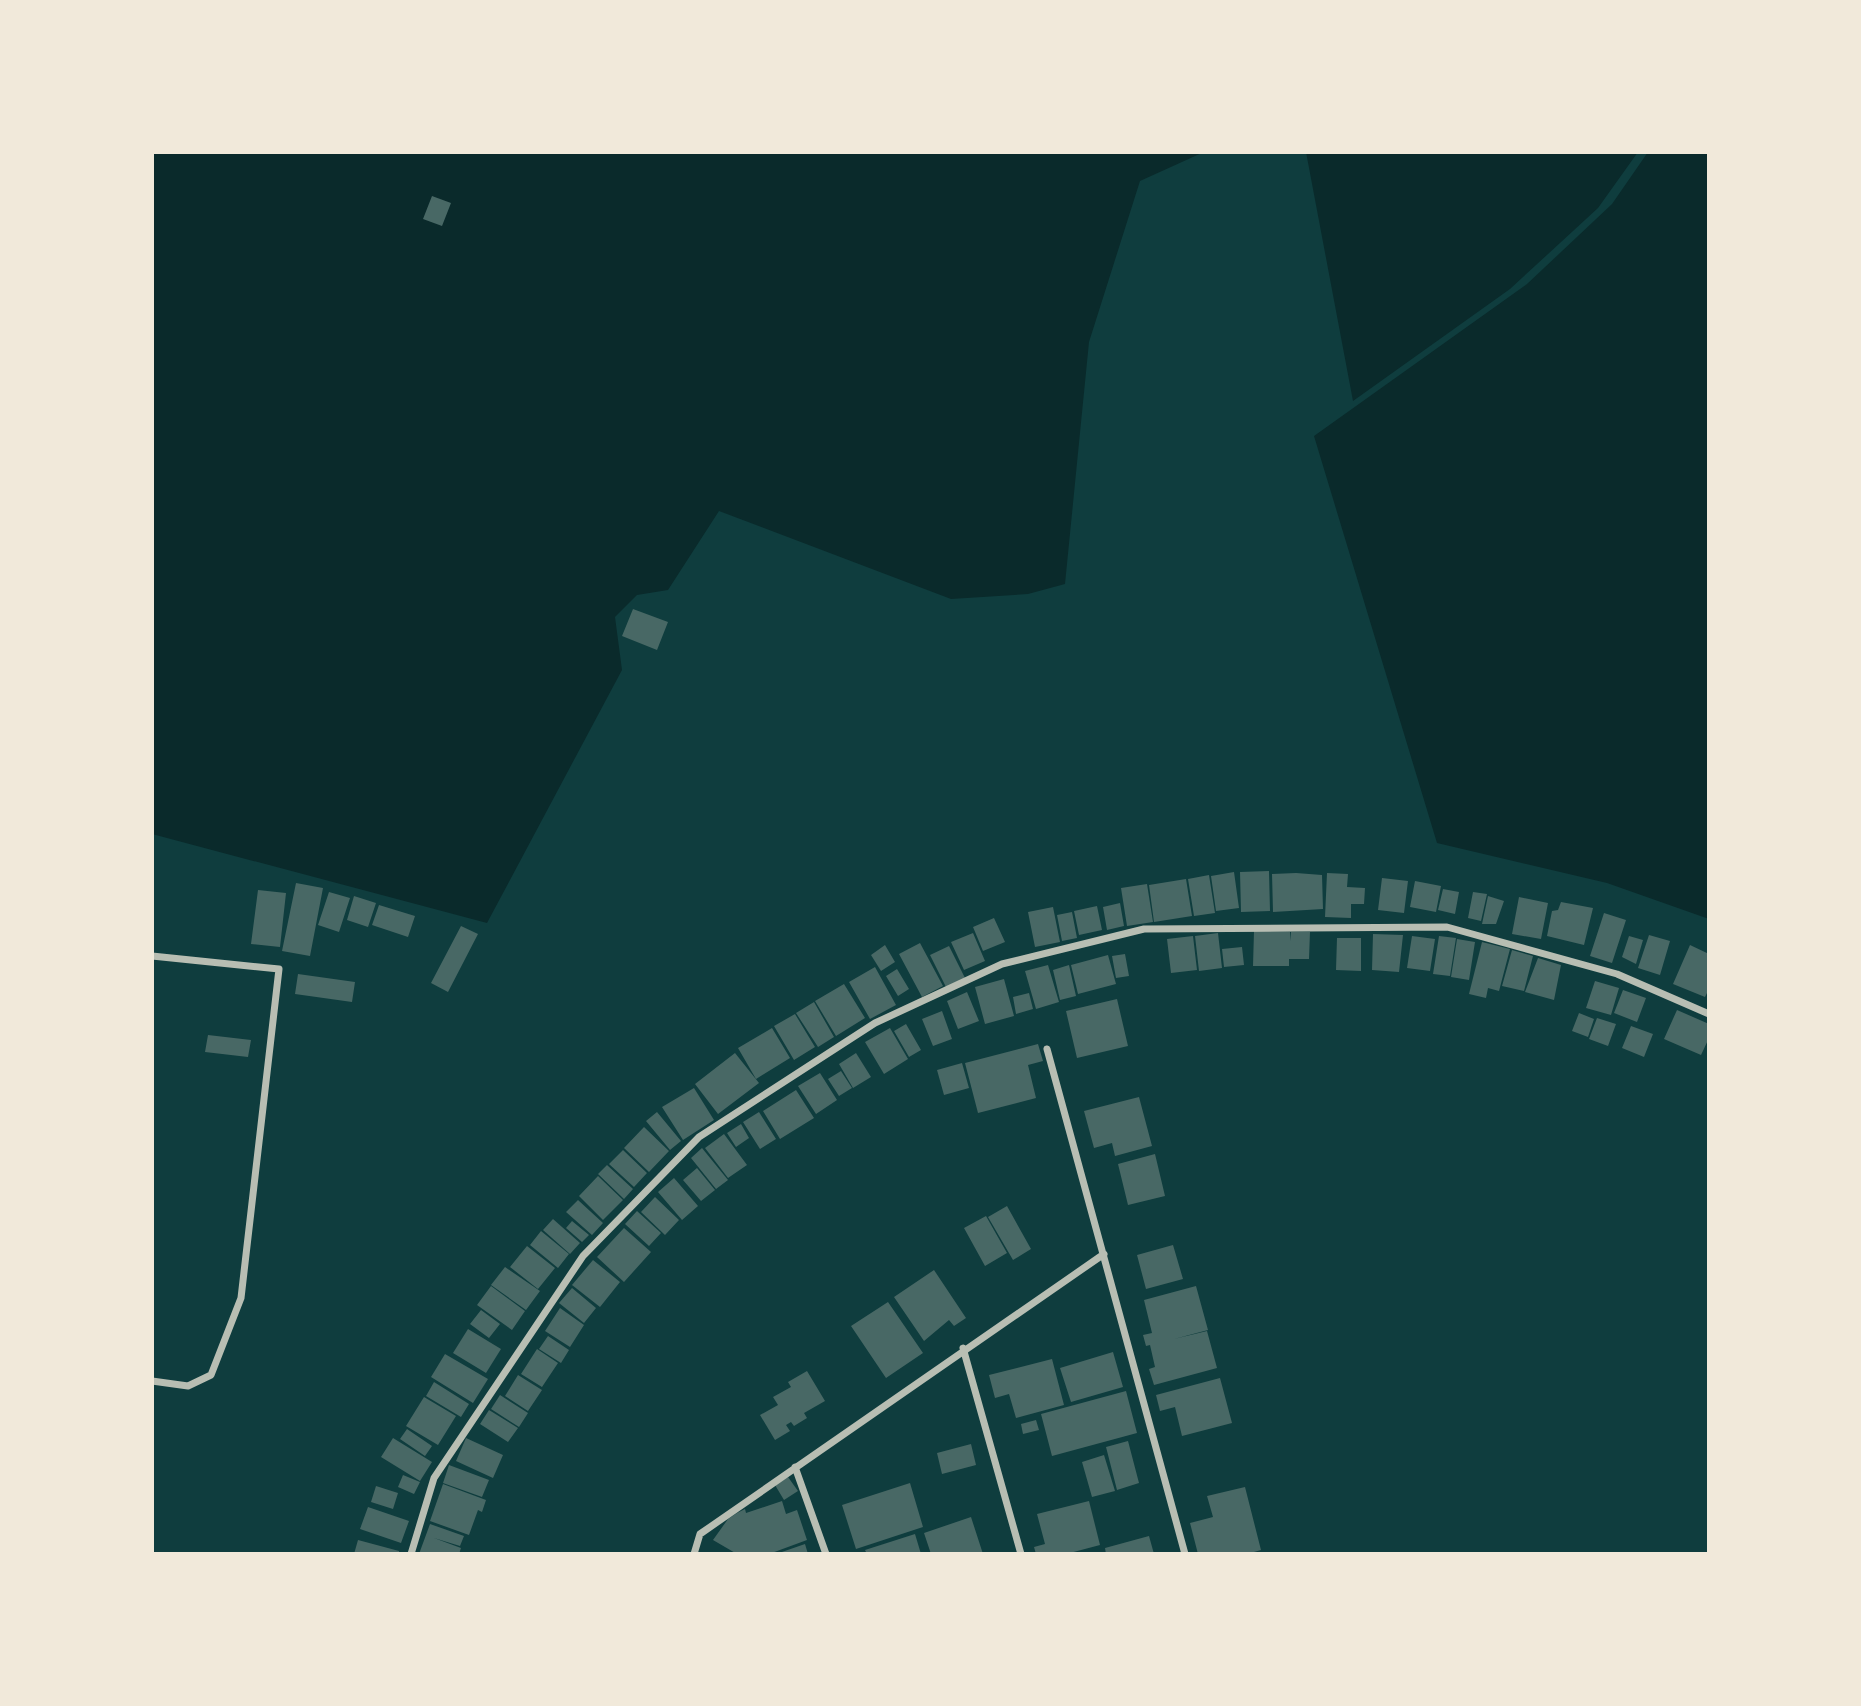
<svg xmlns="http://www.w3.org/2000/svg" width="1861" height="1706" viewBox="0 0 1861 1706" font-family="'Work Sans',sans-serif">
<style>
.water{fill:#0a2a2b}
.building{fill:#486865}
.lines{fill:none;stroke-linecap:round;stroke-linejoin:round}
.minor{stroke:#b8beb3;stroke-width:7}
</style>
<rect width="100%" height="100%" fill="#0f3d3e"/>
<path class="water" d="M 152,152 L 1204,152 L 1140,181 L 1089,342 L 1065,584 L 1028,594 L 951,599 L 719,511 L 668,590 L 637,595 L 615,617 L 622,670 L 487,923 L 152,834 Z
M 1306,152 L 1638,152 L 1598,208 L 1510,289 L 1353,401 Z
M 1648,152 L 1709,152 L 1709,919 L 1607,883 L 1437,843 L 1314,436 L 1527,284 L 1612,204 Z"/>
<path class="building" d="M 432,196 L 451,203 L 442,226 L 423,219 Z
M 633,609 L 668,622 L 657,650 L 622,636 Z
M 1269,871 L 1270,911 L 1241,912 L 1240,872 Z
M 1234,872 L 1239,908 L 1216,911 L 1211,876 Z
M 1296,873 L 1322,875 L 1323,909 L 1273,912 L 1272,874 Z
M 1327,873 L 1348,874 L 1347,887 L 1365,888 L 1364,904 L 1351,904 L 1351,918 L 1325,917 Z
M 1209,875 L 1215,913 L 1194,916 L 1188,879 Z
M 1382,878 L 1408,881 L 1404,913 L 1378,910 Z
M 1186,879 L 1192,916 L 1154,922 L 1149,885 Z
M 1415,881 L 1441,886 L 1436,912 L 1410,907 Z
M 296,883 L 323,888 L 310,956 L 282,951 Z
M 1147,884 L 1153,922 L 1127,926 L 1121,888 Z
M 1443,889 L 1459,892 L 1455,914 L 1438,910 Z
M 258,890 L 286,893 L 280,947 L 251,944 Z
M 329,892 L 350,898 L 339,932 L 318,925 Z
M 1473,892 L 1487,894 L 1481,921 L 1468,918 Z
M 354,896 L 376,903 L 368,927 L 347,920 Z
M 1488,896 L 1504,901 L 1496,924 L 1482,924 Z
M 1519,897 L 1548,903 L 1541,939 L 1512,934 Z
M 1561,902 L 1593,908 L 1584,945 L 1547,936 L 1552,911 L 1558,910 Z
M 1120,903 L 1124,926 L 1107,930 L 1103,907 Z
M 379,905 L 415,916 L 408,937 L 372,925 Z
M 1097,906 L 1102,930 L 1079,935 L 1074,911 Z
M 1053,907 L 1060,942 L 1035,947 L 1028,912 Z
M 1072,912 L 1077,938 L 1062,941 L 1057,915 Z
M 1604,913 L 1626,920 L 1612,963 L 1590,956 Z
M 994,918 L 1005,942 L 983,951 L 973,927 Z
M 461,926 L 478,934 L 448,992 L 431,983 Z
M 1254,931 L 1290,932 L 1291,941 L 1291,932 L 1310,932 L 1309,959 L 1289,959 L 1289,966 L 1253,966 Z
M 973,933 L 985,961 L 964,970 L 951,942 Z
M 1218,933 L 1222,968 L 1199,971 L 1195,936 Z
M 1373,934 L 1403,935 L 1399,972 L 1372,970 Z
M 1649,935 L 1670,941 L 1660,975 L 1638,968 Z
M 1193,936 L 1197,970 L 1171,973 L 1167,939 Z
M 1412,936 L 1435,939 L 1430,971 L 1407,968 Z
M 1439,936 L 1456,938 L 1450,976 L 1433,974 Z
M 1629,936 L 1643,940 L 1636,964 L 1622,957 Z
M 1337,938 L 1361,938 L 1361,971 L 1336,970 Z
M 1457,939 L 1475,942 L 1469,980 L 1451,977 Z
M 1482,942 L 1510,949 L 1499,991 L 1488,988 L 1486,998 L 1469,994 Z
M 920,943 L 943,986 L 922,997 L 899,954 Z
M 885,945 L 895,962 L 881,971 L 871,955 Z
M 1690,945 L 1709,954 L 1709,989 L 1705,997 L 1673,984 Z
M 949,946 L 965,978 L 946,987 L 930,955 Z
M 1242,947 L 1244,965 L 1224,967 L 1222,949 Z
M 1512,950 L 1533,956 L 1524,991 L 1502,986 Z
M 1125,954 L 1129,976 L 1116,978 L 1112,956 Z
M 1108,955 L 1116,984 L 1078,994 L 1071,965 Z
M 1538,958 L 1561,965 L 1554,1000 L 1525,992 Z
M 1048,965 L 1059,1002 L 1036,1009 L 1025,971 Z
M 1069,965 L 1076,996 L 1060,1000 L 1053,970 Z
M 875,967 L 896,1005 L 870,1019 L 849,982 Z
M 897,969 L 909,989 L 898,996 L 886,976 Z
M 298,974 L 355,982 L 352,1002 L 295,994 Z
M 1004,979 L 1014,1016 L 985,1024 L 975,987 Z
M 1595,981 L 1619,988 L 1611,1015 L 1586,1008 Z
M 844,984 L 865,1018 L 836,1036 L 815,1001 Z
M 1623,990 L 1646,998 L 1637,1022 L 1614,1013 Z
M 967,992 L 979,1021 L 958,1029 L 947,1001 Z
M 1029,993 L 1033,1009 L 1016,1014 L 1013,997 Z
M 1117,999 L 1128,1046 L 1077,1058 L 1066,1011 Z
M 814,1002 L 834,1037 L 818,1047 L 796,1013 Z
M 1677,1010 L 1709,1024 L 1709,1038 L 1701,1055 L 1664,1039 Z
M 942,1011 L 952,1039 L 933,1046 L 922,1019 Z
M 1579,1013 L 1594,1019 L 1588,1037 L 1572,1031 Z
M 795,1014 L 815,1047 L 794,1060 L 774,1026 Z
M 1597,1018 L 1616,1024 L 1608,1046 L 1589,1039 Z
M 906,1024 L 921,1050 L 909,1057 L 894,1031 Z
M 1631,1026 L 1653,1034 L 1644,1057 L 1622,1048 Z
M 772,1028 L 790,1058 L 756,1079 L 738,1048 Z
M 890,1028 L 908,1059 L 884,1074 L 865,1042 Z
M 208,1035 L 251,1040 L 248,1057 L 205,1052 Z
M 1038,1044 L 1043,1061 L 1028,1065 L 1036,1098 L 978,1113 L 965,1063 Z
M 735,1053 L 759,1083 L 718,1114 L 695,1084 Z
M 856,1053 L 871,1077 L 853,1088 L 839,1064 Z
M 962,1063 L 969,1088 L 944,1095 L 937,1070 Z
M 841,1071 L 852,1088 L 839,1096 L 828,1079 Z
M 820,1073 L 837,1100 L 816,1114 L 798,1086 Z
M 694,1088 L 714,1120 L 683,1140 L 662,1107 Z
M 796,1090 L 814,1118 L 780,1139 L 763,1111 Z
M 1139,1097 L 1152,1146 L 1115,1156 L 1112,1143 L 1094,1148 L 1084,1111 Z
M 657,1112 L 681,1141 L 670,1150 L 646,1121 Z
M 759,1112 L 776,1139 L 760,1149 L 743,1122 Z
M 741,1124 L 749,1138 L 736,1147 L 727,1133 Z
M 644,1127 L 669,1151 L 649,1172 L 624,1148 Z
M 724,1134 L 747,1165 L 728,1178 L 705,1148 Z
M 702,1148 L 728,1180 L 716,1189 L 691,1158 Z
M 623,1150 L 647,1173 L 634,1187 L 609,1164 Z
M 1155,1154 L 1165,1196 L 1128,1205 L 1118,1164 Z
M 607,1165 L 633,1189 L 624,1199 L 598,1174 Z
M 697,1168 L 715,1190 L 701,1201 L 683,1180 Z
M 598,1176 L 623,1200 L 603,1220 L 579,1196 Z
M 674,1178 L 698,1206 L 682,1220 L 658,1192 Z
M 655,1197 L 679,1220 L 665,1235 L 641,1212 Z
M 578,1200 L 603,1223 L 592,1235 L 566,1212 Z
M 1007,1206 L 1031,1249 L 1013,1260 L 988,1217 Z
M 637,1211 L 661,1233 L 649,1246 L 625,1224 Z
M 986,1216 L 1007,1253 L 985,1266 L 964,1228 Z
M 553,1219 L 580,1243 L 570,1254 L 543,1230 Z
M 572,1221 L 589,1235 L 582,1242 L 566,1228 Z
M 624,1228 L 651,1252 L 624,1282 L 597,1257 Z
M 541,1231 L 569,1254 L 558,1268 L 530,1245 Z
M 1173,1245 L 1183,1279 L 1146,1289 L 1137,1255 Z
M 527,1246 L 555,1268 L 538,1289 L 510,1267 Z
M 593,1260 L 620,1282 L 600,1307 L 572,1285 Z
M 505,1267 L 540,1291 L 526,1310 L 491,1285 Z
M 934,1270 L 966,1318 L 954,1326 L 949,1320 L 924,1341 L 894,1297 Z
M 491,1286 L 525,1311 L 512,1330 L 477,1305 Z
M 1196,1286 L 1208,1330 L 1174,1339 L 1207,1331 L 1217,1368 L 1154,1385 L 1149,1369 L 1155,1367 L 1150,1345 L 1146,1346 L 1143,1335 L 1152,1333 L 1144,1300 Z
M 572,1288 L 596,1308 L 584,1323 L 559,1303 Z
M 888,1302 L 923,1353 L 886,1378 L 851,1326 Z
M 560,1308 L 584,1325 L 570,1347 L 545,1331 Z
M 481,1310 L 500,1324 L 489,1338 L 470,1324 Z
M 468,1329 L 501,1349 L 486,1373 L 453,1353 Z
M 548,1336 L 569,1350 L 561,1363 L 539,1349 Z
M 537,1349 L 558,1363 L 542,1387 L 521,1374 Z
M 1113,1352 L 1123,1387 L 1071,1402 L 1060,1368 Z
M 445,1354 L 488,1379 L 473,1403 L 431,1377 Z
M 1052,1359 L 1064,1405 L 1016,1418 L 1009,1394 L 995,1398 L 989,1375 Z
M 807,1371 L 825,1401 L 804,1413 L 807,1418 L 794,1426 L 791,1422 L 786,1425 L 790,1431 L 775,1440 L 760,1415 L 778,1405 L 773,1397 L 791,1387 L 788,1382 Z
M 518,1375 L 542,1390 L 528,1411 L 505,1396 Z
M 1220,1378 L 1232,1423 L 1182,1436 L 1175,1407 L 1160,1411 L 1156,1395 Z
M 434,1382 L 469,1404 L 461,1417 L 426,1396 Z
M 1126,1391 L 1137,1433 L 1052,1456 L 1041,1414 Z
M 500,1395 L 528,1413 L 519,1427 L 491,1409 Z
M 424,1397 L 456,1416 L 438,1445 L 406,1426 Z
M 489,1410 L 518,1428 L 508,1442 L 480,1424 Z
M 1036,1420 L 1039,1430 L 1023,1434 L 1021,1424 Z
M 407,1429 L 432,1446 L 425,1456 L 400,1439 Z
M 393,1438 L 432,1462 L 420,1481 L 381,1457 Z
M 466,1438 L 503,1455 L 493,1478 L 456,1461 Z
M 1128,1441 L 1139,1483 L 1117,1490 L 1106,1447 Z
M 971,1444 L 976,1465 L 942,1474 L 937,1453 Z
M 1104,1455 L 1115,1491 L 1092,1497 L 1082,1462 Z
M 449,1465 L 489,1480 L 482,1497 L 443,1483 Z
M 403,1475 L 420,1482 L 414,1494 L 398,1487 Z
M 788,1477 L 798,1491 L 784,1500 L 775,1485 Z
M 910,1483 L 923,1527 L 856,1549 L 842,1505 Z
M 443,1484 L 486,1500 L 482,1512 L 478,1510 L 469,1535 L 430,1521 Z
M 376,1486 L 398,1493 L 393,1509 L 371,1502 Z
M 1245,1487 L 1261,1550 L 1247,1554 L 1198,1554 L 1190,1523 L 1213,1517 L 1207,1496 Z
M 782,1501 L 786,1514 L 797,1510 L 807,1540 L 769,1554 L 737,1554 L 713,1540 L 728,1519 L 737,1513 L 745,1509 L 746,1513 Z
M 1089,1501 L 1100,1545 L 1066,1554 L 1036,1554 L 1034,1547 L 1045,1544 L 1037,1514 Z
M 368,1507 L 409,1521 L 401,1543 L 360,1529 Z
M 971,1517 L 983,1554 L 931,1554 L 924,1533 Z
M 430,1524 L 464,1536 L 460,1546 L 434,1538 L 461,1548 L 459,1554 L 419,1554 Z
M 915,1534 L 921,1554 L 867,1554 L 865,1550 Z
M 1149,1536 L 1154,1554 L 1106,1554 L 1105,1548 Z
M 358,1540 L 399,1551 L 399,1554 L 354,1554 Z
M 805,1544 L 808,1554 L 779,1554 L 779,1553 Z"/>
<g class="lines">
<path class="minor" d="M 152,956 L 279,969 L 241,1298 L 211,1375 L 188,1386 L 152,1381
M 1047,1049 L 1185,1554
M 963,1348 L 1021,1554
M 795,1467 L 826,1554
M 411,1554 L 434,1478 L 583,1256 L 699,1137 L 875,1023 L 1002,964 L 1144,929 L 1447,927 L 1617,974 L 1709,1014
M 694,1554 L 700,1534 L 1104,1254"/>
</g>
<rect width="1861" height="1706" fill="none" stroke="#f1e9da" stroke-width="308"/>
</svg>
